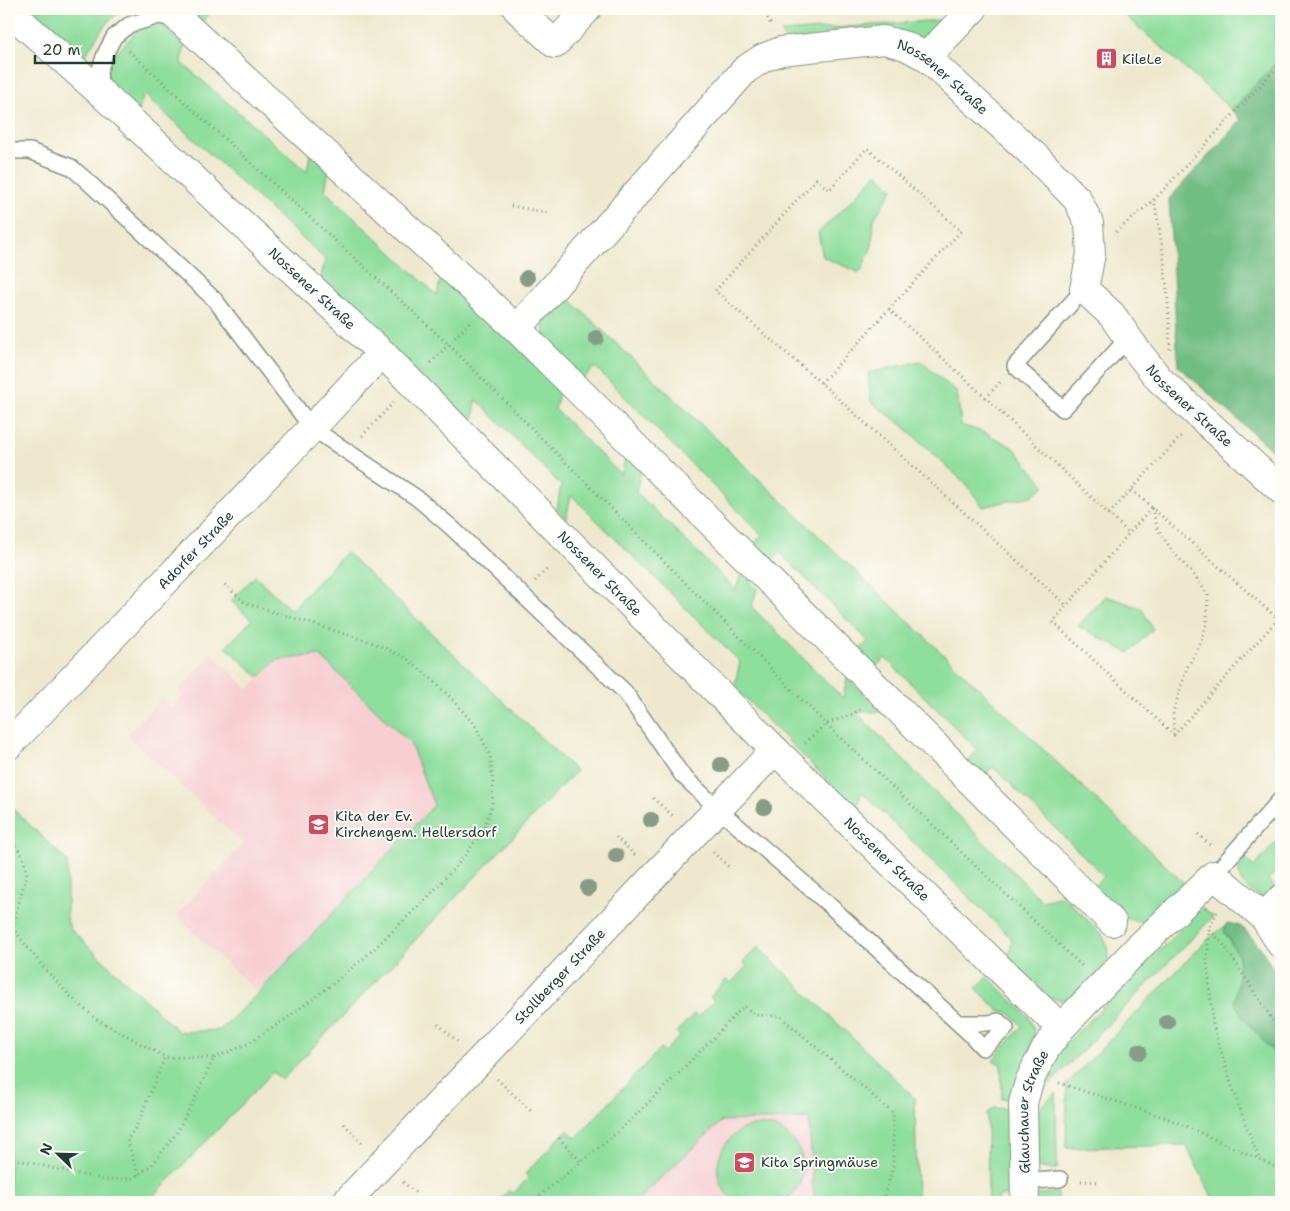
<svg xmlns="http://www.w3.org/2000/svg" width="1290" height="1211" viewBox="0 0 1290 1211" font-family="'Shantell Sans',sans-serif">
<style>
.built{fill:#f7cfd3}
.green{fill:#8ede9d;stroke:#568e68}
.forest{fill:#72bd84;stroke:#487d5c}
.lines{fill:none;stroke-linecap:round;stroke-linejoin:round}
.lane-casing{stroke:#869381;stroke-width:18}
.street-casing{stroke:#869381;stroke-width:30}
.secondary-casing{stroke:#869381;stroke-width:30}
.path{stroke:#869381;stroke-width:3;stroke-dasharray:1 4;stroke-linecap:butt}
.lane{stroke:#fff;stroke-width:15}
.street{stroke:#fff;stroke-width:28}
.secondary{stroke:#fff;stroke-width:28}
.tree{fill:#889c85}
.labels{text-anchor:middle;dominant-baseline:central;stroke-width:4;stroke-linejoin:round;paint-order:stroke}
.poi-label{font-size:14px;fill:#1f3d34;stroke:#fdfcf7;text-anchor:start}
.street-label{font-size:14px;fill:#1f3d34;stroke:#fdfcf7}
</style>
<rect width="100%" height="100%" fill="#fdfcf7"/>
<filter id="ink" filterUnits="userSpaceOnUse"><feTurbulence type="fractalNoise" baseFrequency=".02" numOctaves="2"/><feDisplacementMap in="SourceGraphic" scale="10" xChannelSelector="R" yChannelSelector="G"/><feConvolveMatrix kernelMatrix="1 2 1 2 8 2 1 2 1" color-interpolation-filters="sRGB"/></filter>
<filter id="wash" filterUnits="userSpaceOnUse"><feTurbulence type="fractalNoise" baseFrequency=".0096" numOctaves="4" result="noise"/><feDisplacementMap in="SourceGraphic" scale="20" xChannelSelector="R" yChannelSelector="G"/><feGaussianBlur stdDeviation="1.12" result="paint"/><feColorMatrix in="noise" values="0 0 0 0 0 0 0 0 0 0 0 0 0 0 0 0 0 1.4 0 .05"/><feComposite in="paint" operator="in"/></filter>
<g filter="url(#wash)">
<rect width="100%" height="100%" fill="#eee9ce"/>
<path class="built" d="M 796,9 L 864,9 L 803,15 Z
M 212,654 L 248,689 L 277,660 L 319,655 L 410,743 L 435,805 L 258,993 L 181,921 L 178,914 L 243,844 L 127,735 L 161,698 L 172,708 L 183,696 L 178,691 Z
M 809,1119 L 814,1202 L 635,1202 L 722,1121 Z"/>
<path class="green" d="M 30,9 L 127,9 C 103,18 97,41 82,59 L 50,33 Z
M 187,9 L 214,9 L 202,22 Z
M 1118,9 L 1281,9 L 1281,57 L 1232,110 Z
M 941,20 L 942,31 L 922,44 L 786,42 L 781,32 Z
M 154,24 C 169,27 174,32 185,42 L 182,63 L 307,172 L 310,152 L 329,169 L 325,191 L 437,295 L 441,275 L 560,388 L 555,409 L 621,475 L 626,456 L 641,470 L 636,492 L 736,590 L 741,572 L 757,588 L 752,607 L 843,698 L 847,678 L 882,712 L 856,712 L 1042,901 L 1063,896 L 1101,933 L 1107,945 L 1108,960 L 1080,994 L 1068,999 L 1059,1000 L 1039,995 L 1008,963 L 1012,939 L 862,792 L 856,809 L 734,687 L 740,662 L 571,495 L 566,519 L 557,509 L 561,485 L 476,399 L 473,425 L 320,282 L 325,259 L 144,94 L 138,114 C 131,107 115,94 111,86 C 107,80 106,70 109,64 C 111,57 119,51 123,46 C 133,35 139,27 154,24 Z
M 877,173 L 893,189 L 874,219 L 872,246 L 860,273 L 823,257 L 818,233 L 854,198 Z
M 563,293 L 1188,887 L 1150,921 L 1139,922 L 1123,918 L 1093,888 L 1104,876 L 993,767 L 981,778 L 966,763 L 978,750 L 885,658 L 874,669 L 857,652 L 868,641 L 780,553 L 768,564 L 751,547 L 762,535 L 595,367 L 583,379 C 569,365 536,341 545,319 C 549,310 557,301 563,293 Z
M 920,361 L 957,392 L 961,425 L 986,433 L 1014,448 L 1045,486 L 1031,496 L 983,507 L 965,483 L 902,425 L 871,402 L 868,373 Z
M 346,552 L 576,771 L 282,1080 L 273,1072 L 148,1202 L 9,1202 L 9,805 L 65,859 L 67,862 L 67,919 L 70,929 L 179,1032 L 220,1030 L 258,993 L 434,805 L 410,743 L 319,655 L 277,660 L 259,677 L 226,647 L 252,620 L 231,601 L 255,576 L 291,610 Z
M 1106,596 L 1141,608 L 1153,629 L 1129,653 L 1078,626 Z
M 1281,837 L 1281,866 L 1268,880 L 1280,892 C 1275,894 1267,898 1261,897 C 1258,896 1254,893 1251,891 C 1236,880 1237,873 1243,857 L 1254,867 Z
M 1202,908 L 1213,917 L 1037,1097 L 1041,1082 L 1060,1050 Z
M 1226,925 L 1281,997 L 1281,1202 L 1215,1202 L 1186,1145 L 1066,1148 L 1067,1084 L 1206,941 Z
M 758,947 L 915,1098 L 917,1199 L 906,1199 L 906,1202 L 814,1202 L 809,1119 L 722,1121 L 635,1202 L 498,1202 L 509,1190 L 513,1194 L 529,1177 L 525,1174 L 567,1130 L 576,1138 L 660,1049 L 664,1052 L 680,1036 L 676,1032 L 694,1014 L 698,1017 L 714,1001 L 710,997 L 727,979 L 731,983 L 747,966 L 743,962 Z
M 988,977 L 1028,1016 L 1033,1027 L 1035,1036 L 1015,1099 L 1002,1099 L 1001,1065 L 993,1060 L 1022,1026 C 1015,1019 1010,1010 999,1011 L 976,988 Z
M 1056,1093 L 1057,1169 L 1036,1168 L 1035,1112 Z
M 994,1108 L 1014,1109 L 1015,1195 L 998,1196 L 998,1202 L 988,1202 L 987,1113 Z
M 761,1125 L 774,1127 L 786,1134 L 796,1144 L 802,1157 L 803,1172 L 799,1185 L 790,1197 L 783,1202 L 737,1202 C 734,1200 730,1197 727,1194 C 708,1172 720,1139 745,1128 C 750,1126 755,1125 761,1125 Z
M 1058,1193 L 1058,1202 L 1036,1202 L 1036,1194 Z"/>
<path class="forest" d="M 1281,57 L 1281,448 L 1274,452 L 1178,366 L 1169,199 L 1241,120 L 1232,110 Z
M 1227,923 L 1238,925 L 1244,929 L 1260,947 L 1281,982 L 1281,1061 L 1244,1019 L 1234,1001 L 1238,983 L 1239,957 L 1224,931 Z"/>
</g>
<g filter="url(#ink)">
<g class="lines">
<defs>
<path id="lane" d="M 101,92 L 99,72 L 105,54 L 114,37 L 129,25 L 159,16 L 177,20
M 9,151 L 30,151 L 71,167 L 85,179 L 215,300 L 312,428 L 417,498 L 451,527 L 625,692 L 682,775 L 718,809 L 827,903 L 969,1033 L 983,1048 L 1006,1028 L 998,1021 L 988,1023 L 958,1023
M 1084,289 L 1015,366 L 1063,409 L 1128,338
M 1214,875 L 1281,799
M 1024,1182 L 1060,1179"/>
<g id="street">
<path d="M 517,9 L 555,44 L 587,9"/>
<path d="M 926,57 L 973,9"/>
<path id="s1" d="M 517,329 L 745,70 L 763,58 L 781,51 L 884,40 L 906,46 L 926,57 L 1037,158 L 1077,199 L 1089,223 L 1091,254 L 1084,289 L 1112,315 L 1137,351 L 1160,380 L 1281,490"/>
<path id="s2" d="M 9,745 L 312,428 L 382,353"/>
<path d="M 1264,917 L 1281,899"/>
<path d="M 1003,972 L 1061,1028"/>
<path id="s3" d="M 346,1202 L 693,835 L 775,750"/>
<path id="s4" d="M 1025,1202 L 1023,1103 L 1029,1082 L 1036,1067 L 1046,1048 L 1061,1028 L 1138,948 L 1214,875 L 1264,917 L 1281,944"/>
</g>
<g id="secondary">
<path d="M 168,9 L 517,329 L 1112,922"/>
<path id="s5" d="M 9,11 L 101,93 L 382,353 L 775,750 L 1003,972"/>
</g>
</defs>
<use href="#lane" class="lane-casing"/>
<use href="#street" class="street-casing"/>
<use href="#secondary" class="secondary-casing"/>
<path class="path" d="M 763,9 L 771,25
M 129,51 L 449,345 L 826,724 L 1084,968
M 511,206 L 550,213
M 1116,232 L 1154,200
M 889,309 L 986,398 L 1129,533
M 1170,349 C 1169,298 1164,249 1154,200 L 1281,63
M 431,363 L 470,322
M 821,383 L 961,231 L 867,148 L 829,190 L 816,179 L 715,291 L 821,383 L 1067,606
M 986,398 L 1002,380
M 362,436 L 394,402
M 1132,490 L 1278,619 L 1174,735 L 1053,622 L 1129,533 L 1152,508
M 1152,508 L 1157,528 L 1171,549 L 1197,579 L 1208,595 L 1207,623 L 1199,647 L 1187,668 L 1173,712 L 1174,735
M 1109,514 L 1182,435
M 535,581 L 549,567
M 805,743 L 826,724 L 855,713 L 860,709
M 653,798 L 673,816
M 1198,834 L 1212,847
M 616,837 L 637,857
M 9,838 L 23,856 L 27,874 L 18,905 L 13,929 L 9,936
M 713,852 L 730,868
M 1217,912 L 1209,929 L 1224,945 L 1281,1033
M 1209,929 L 1207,959 L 1213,1025 L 1229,1077 L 1246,1126 L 1259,1158
M 438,1024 L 460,1044
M 214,1058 L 247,1044 L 284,1020 L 334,983 L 374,949 L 429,896 L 464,857 L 484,829 L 492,805 L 493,783 L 490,755 L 475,725 L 452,699 L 433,680 L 406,658 L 374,643 L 245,603 L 224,584
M 497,1079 L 532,1112
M 1059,1083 L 1167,1118 L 1259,1159 L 1281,1170
M 344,1124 L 364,1145
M 559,1138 L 581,1162
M 9,1158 L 106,1180 L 133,1178 L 152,1165 L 176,1134 L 193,1102 L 214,1058 L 165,1057 L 96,1019 L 71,997 L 44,968 L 13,929
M 138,1175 L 127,1140 L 137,1125 L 165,1057
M 1081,1181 L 1099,1182
M 403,1182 L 416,1193
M 532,1202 L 619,1131 L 678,1074 L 744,1006 L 755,1015 L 780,1016 L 893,1113 L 893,1166 L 883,1202"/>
<use href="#lane" class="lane"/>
<use href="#street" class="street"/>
<use href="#secondary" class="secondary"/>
</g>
<g class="tree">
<circle cx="527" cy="278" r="8"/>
<circle cx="596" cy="338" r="8"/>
<circle cx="721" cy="765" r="8"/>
<circle cx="764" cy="807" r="8"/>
<circle cx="651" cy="820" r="8"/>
<circle cx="616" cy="856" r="8"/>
<circle cx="588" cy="888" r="8"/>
<circle cx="1167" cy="1022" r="8"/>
<circle cx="1139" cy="1052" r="8"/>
</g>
</g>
<defs>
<symbol id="building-square" viewBox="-11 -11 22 22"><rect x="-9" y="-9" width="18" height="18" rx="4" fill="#d1495b" stroke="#fdfcf7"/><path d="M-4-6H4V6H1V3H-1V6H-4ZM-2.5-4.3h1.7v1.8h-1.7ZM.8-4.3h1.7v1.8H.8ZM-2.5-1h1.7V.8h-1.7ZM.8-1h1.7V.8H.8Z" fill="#fff"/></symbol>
<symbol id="school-square" viewBox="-11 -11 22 22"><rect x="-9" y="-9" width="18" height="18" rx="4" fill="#d1495b" stroke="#fdfcf7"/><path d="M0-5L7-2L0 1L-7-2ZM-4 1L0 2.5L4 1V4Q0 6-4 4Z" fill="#fff"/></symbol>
</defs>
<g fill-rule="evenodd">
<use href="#building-square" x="1094" y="46" width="25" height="25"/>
<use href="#school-square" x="306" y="812" width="25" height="25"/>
<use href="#school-square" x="732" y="1150" width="25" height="25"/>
</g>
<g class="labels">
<g class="poi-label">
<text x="1122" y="59">KileLe</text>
<text x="335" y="816">Kita der Ev.<tspan x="335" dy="16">Kirchengem. Hellersdorf</tspan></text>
<text x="761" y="1162">Kita Springmäuse</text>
</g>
<g class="street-label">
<text stroke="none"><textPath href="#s1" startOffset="560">Nossener Straße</textPath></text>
<text stroke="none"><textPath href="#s5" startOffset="411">Nossener Straße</textPath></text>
<text stroke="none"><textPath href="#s1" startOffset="994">Nossener Straße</textPath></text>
<text stroke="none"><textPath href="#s2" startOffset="270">Adorfer Straße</textPath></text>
<text stroke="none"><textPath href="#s5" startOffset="816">Nossener Straße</textPath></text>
<text stroke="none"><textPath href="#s5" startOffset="1221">Nossener Straße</textPath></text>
<text stroke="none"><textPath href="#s3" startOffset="311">Stollberger Straße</textPath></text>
<text stroke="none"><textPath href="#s4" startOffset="92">Glauchauer Straße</textPath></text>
</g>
</g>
<rect width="1290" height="1211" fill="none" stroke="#fdfcf7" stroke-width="30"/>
<g transform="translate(58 1154) rotate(293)" stroke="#fdfcf7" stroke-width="4" paint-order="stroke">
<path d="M0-4L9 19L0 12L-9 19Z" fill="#1f3d34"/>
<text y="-8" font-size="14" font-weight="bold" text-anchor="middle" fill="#1f3d34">N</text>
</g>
<path d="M35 55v8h79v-8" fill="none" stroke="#1f3d34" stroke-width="2.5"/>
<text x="42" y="55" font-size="15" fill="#1f3d34" stroke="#fdfcf7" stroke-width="4" paint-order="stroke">20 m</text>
</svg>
